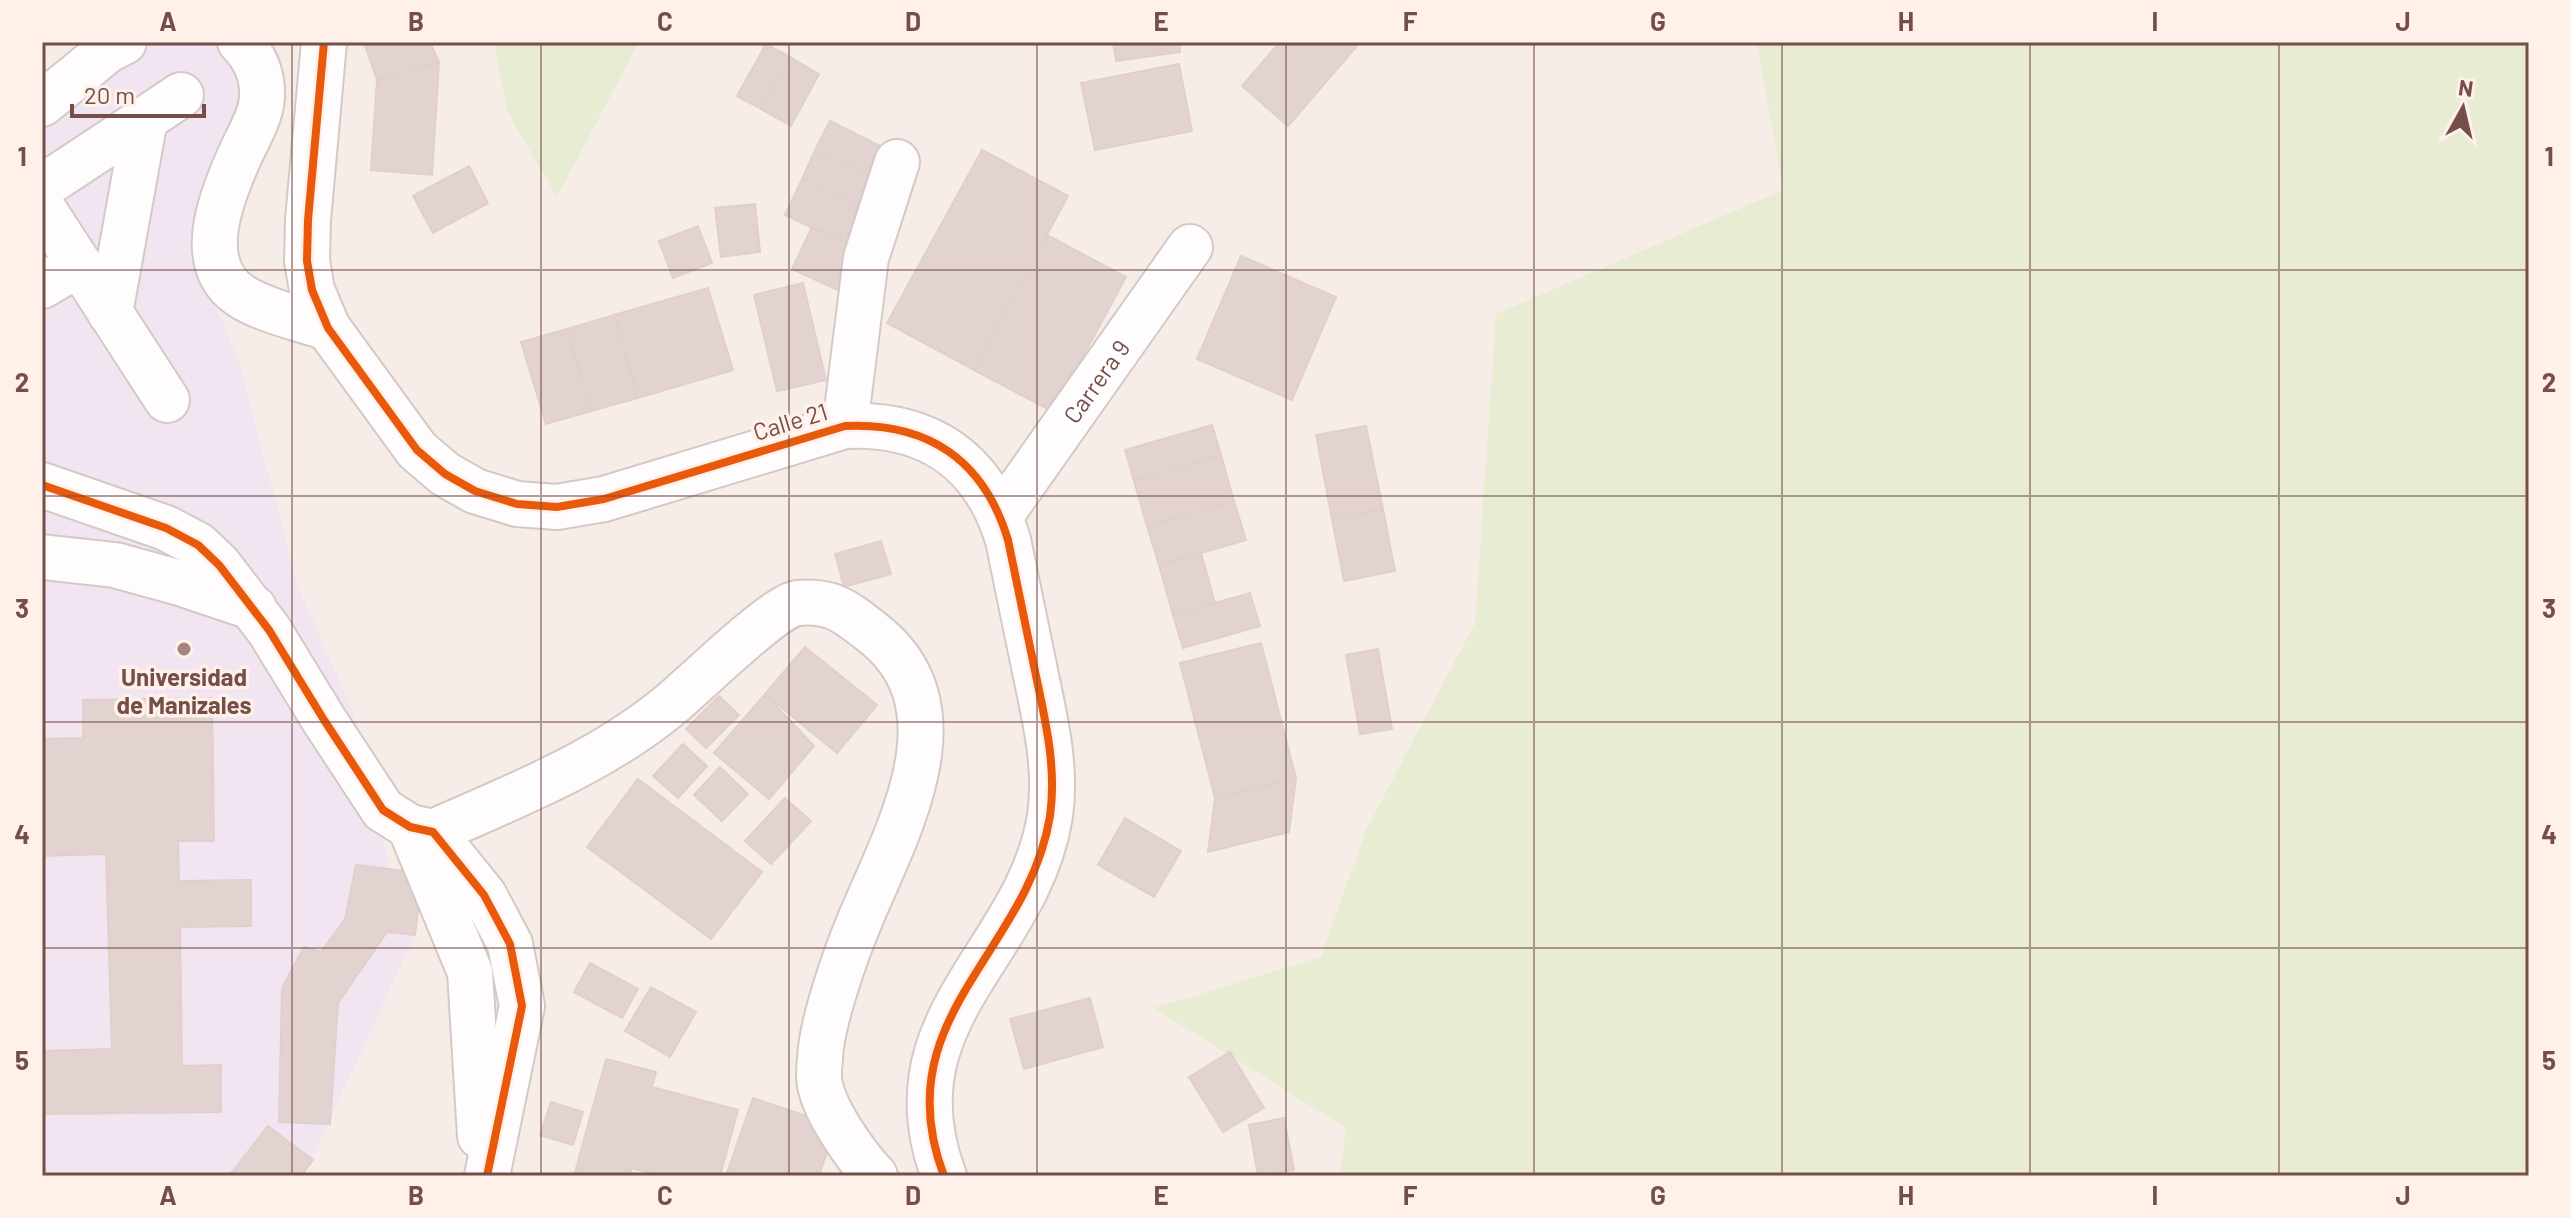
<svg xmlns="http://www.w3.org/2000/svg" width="2571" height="1218" viewBox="0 0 2571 1218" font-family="Barlow,sans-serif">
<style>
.education{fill:#f0e5f1}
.green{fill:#e8ecd2}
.building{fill:#e3d3d0;stroke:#e0cfca;stroke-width:2}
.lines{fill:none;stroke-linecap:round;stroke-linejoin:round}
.minor-casing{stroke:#d5c9c5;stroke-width:48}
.minor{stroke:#fefcfc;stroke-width:44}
.cycleway-casing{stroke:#fff1e9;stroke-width:13}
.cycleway{stroke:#e8590c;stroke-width:8}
.grid{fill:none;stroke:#754e48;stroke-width:2;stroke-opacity:0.55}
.poi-dot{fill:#a28680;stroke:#fff1e9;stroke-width:3}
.labels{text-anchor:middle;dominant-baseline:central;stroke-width:7;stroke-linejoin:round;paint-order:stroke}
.street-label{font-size:24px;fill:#754e48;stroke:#fff1e9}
.poi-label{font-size:24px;font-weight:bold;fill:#754e48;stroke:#fff1e9}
.neatline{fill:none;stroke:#754e48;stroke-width:3}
.grid-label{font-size:26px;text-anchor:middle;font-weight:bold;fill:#754e48}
</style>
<rect width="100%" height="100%" fill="#f7ede8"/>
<path class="education" d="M 90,42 L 276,42 L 286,77 L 284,103 L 274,131 L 196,269 L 224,325 L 241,368 L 297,584 L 354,714 L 390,869 L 423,873 L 415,935 L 304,1176 L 42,1176 L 42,74 Z"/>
<path class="green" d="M 494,42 L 639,42 L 557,197 L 507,111 Z
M 1757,42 L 2529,42 L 2529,1176 L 1340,1176 L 1346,1128 L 1154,1008 L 1321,957 L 1366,830 L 1475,623 L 1496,314 L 1783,190 Z"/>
<path class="building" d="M 364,42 L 430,42 L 439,62 L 377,80 Z
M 1113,42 L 1179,42 L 1180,52 L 1116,61 Z
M 1280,42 L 1352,42 L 1357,46 L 1288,126 L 1242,86 Z
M 766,44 L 790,57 L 761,109 L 737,96 Z
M 790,57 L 819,74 L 791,126 L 761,109 Z
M 439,62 L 432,175 L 371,170 L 377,80 Z
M 1179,64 L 1192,131 L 1095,150 L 1081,83 Z
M 830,121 L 890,151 L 880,181 L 815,150 Z
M 815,150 L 880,181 L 871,213 L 802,179 Z
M 982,150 L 1068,196 L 974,370 L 887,323 Z
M 469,166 L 488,203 L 433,233 L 413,196 Z
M 802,179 L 871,213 L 861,250 L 785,215 Z
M 755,204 L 760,252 L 721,257 L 715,208 Z
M 698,226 L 712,263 L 673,278 L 659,241 Z
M 812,227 L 861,250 L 851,296 L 792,269 Z
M 1047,235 L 1126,277 L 1053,412 L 974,370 Z
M 1241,256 L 1336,297 L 1292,400 L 1197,359 Z
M 803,283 L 826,380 L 777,391 L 754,295 Z
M 708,288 L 733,370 L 638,398 L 614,315 Z
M 614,315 L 638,398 L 591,411 L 567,329 Z
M 567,329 L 591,411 L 546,424 L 521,342 Z
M 1212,425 L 1221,455 L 1134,481 L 1125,450 Z
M 1366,426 L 1383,509 L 1332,519 L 1316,435 Z
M 1221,455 L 1234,501 L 1147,526 L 1134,481 Z
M 1234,501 L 1246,540 L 1159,565 L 1147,526 Z
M 1383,509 L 1395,571 L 1344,581 L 1332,519 Z
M 881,541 L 891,574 L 844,587 L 835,554 Z
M 1201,553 L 1215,603 L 1173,615 L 1159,565 Z
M 1250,593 L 1260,626 L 1183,648 L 1173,615 Z
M 1261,643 L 1296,778 L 1215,798 L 1180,663 Z
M 805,647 L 877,705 L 837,753 L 765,694 Z
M 1378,649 L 1392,729 L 1360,734 L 1346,655 Z
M 765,694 L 814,746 L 769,799 L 714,753 Z
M 719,696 L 739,715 L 706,748 L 686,729 Z
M 212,698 L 214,841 L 178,841 L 179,881 L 251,880 L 251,926 L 180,927 L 182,1066 L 221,1065 L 221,1112 L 42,1114 L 42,1051 L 112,1049 L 106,854 L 42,856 L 42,739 L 83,738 L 83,700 Z
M 683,744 L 707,766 L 678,798 L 653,776 Z
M 720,767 L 748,794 L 722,821 L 694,795 Z
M 1296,778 L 1289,832 L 1208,852 L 1215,798 Z
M 638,779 L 762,872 L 711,939 L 587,847 Z
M 785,798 L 811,821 L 771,864 L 745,841 Z
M 1125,818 L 1181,851 L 1154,897 L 1098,865 Z
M 356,865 L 423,873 L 415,935 L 387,932 L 338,1003 L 330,1124 L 279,1122 L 282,988 L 304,947 L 321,952 L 345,919 Z
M 590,963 L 638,989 L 622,1018 L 574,992 Z
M 651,987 L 696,1012 L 670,1057 L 625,1031 Z
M 1090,998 L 1103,1047 L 1024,1069 L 1010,1019 Z
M 1230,1052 L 1264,1108 L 1223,1132 L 1189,1077 Z
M 606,1059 L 656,1072 L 652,1087 L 738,1110 L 720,1176 L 661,1176 L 632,1168 L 630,1176 L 574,1176 Z
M 753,1098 L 836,1126 L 819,1176 L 726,1176 Z
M 551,1102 L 583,1112 L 573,1145 L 540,1135 Z
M 1284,1118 L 1294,1170 L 1258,1176 L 1249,1125 Z
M 268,1126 L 313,1160 L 301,1176 L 229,1176 Z"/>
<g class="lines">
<defs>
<g id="minor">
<path d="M 240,42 C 255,57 263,76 262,97 C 261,117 248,137 240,155 C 222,195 193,265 241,296 C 264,311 302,319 328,328"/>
<path d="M 324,42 L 308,220 L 307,261 L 312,290 L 328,328 L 417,450 L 445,474 L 475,491 L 517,504 L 557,507 L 604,499 L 845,426 C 928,422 984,460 1008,540 C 1017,584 1026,628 1035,671 C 1045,719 1057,767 1050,816 C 1028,954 884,1018 944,1176"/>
<path d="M 42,104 L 108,50 L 124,42"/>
<path d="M 145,119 L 181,95"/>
<path d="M 42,187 L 145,119 L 110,313"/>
<path d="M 42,207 L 79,264"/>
<path d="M 42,286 L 79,264 L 167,400"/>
<path d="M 845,426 L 866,258 L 897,162"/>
<path d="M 42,485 L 166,528 L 198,545 L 219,565 L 269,630 L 324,720 L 383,810 L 410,827 L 433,832 L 484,895 L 510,944 L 522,1006 L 487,1176"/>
<path id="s1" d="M 1001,515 L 1190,247"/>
<path d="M 42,557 L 115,565 L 180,583 L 254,608"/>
<path d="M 410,827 L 470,972 L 480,1136"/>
<path d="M 433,832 C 517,795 605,761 676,700 C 697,682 776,605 798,603 C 833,600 846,612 873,633 C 969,708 896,833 860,920 C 846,953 821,1024 820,1059 C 819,1068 818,1081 821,1089 C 828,1116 856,1156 875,1176"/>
</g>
</defs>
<use href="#minor" class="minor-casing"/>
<use href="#minor" class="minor"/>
<defs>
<path id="cycleway" d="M 324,42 L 308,220 L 307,261 L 312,290 L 328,328 L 417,450 L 445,474 L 475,491 L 517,504 L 557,507 L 604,499 L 845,426 C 928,422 984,460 1008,540 C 1017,584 1026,628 1035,671 C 1045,719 1057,767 1050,816 C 1028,954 884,1018 944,1176
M 42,485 L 166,528 L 198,545 L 219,565 L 269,630 L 324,720 L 383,810 L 410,827 L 433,832 L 484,895 L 510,944 L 522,1006 L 487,1176"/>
</defs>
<use href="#cycleway" class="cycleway-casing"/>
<use href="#cycleway" class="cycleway"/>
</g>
<path class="grid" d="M 292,42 L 292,1176M 541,42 L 541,1176M 789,42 L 789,1176M 1037,42 L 1037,1176M 1286,42 L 1286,1176M 1534,42 L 1534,1176M 1782,42 L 1782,1176M 2030,42 L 2030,1176M 2279,42 L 2279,1176M 42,270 L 2529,270M 42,496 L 2529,496M 42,722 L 2529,722M 42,948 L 2529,948"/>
<circle class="poi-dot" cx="184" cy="649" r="8"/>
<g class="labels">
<g class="street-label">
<text stroke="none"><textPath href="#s1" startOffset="164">Carrera 9</textPath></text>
<text transform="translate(790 421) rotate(-17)">Calle 21</text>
</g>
<g class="poi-label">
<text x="184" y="676">Universidad<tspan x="184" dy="28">de Manizales</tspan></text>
</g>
</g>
<rect width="2571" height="1218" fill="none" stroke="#fff1e9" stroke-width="88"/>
<g transform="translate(2463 108) rotate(8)" stroke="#fff1e9" stroke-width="6" paint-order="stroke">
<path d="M0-6L14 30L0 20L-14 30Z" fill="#754e48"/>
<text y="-12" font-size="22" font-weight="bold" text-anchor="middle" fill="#754e48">N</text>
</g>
<path d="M72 104v12h132v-12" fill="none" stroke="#754e48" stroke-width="4"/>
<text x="84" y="104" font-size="24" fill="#754e48" stroke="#fff1e9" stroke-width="6" paint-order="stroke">20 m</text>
<rect x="44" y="44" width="2483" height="1130" class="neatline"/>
<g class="grid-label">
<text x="168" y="31">A</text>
<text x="416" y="31">B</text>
<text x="665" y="31">C</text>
<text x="913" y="31">D</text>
<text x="1161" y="31">E</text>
<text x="1410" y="31">F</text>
<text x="1658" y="31">G</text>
<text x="1906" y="31">H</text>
<text x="2155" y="31">I</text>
<text x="2403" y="31">J</text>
<text x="22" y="166">1</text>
<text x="2549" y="166">1</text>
<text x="22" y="392">2</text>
<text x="2549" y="392">2</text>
<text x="22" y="618">3</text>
<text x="2549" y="618">3</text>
<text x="22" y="844">4</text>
<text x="2549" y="844">4</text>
<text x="22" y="1070">5</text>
<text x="2549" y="1070">5</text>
<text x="168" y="1205">A</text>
<text x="416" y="1205">B</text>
<text x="665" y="1205">C</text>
<text x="913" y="1205">D</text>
<text x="1161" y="1205">E</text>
<text x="1410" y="1205">F</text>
<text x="1658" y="1205">G</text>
<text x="1906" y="1205">H</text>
<text x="2155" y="1205">I</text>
<text x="2403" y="1205">J</text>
</g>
</svg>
